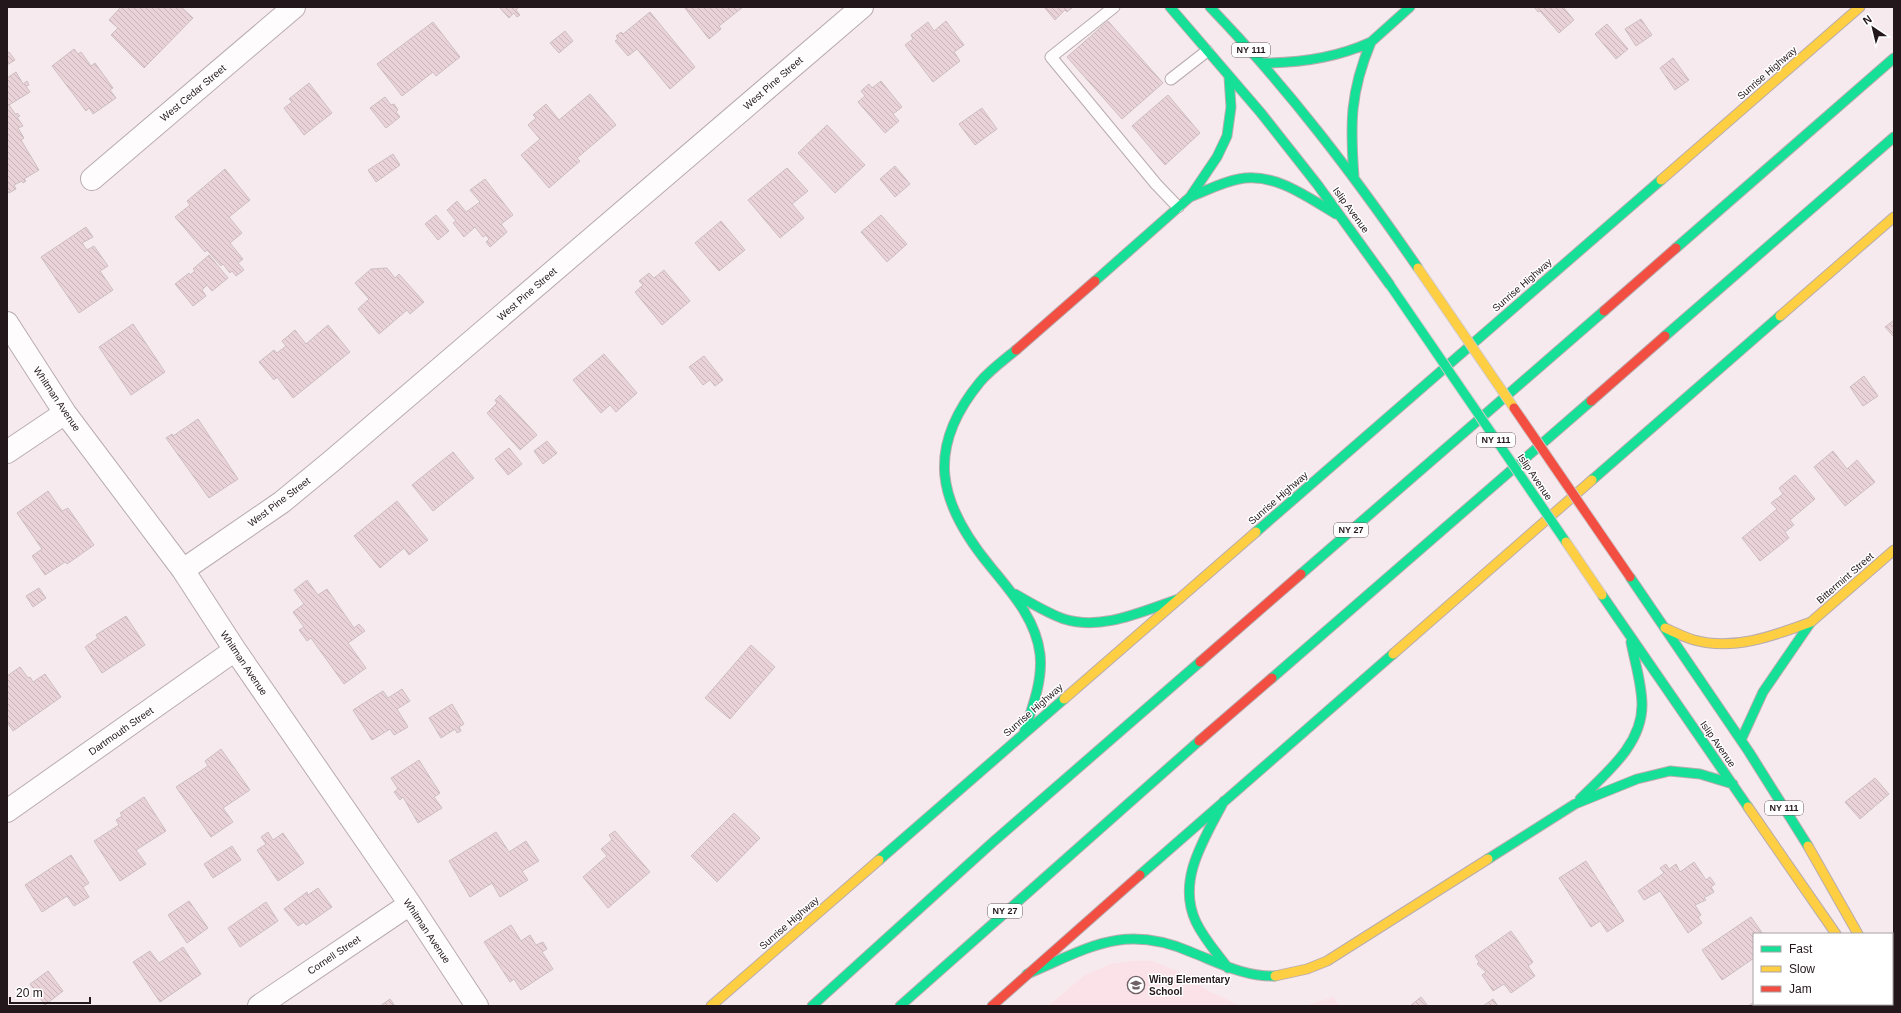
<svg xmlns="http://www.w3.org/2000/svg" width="1901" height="1013" viewBox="0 0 1901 1013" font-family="Arial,sans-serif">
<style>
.built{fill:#fbe1e8}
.building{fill:url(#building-back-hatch);stroke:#ccbfc3}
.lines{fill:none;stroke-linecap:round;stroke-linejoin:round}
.lane-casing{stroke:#b8acaf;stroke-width:13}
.street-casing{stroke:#b8acaf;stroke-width:24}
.fast-casing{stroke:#b8acaf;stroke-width:11}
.slow-casing{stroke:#b8acaf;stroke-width:11}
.jam-casing{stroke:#b8acaf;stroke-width:11}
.lane{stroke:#fefcfc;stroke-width:11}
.street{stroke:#fefcfc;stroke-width:22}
.fast{stroke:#16e098;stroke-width:9}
.slow{stroke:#ffcf43;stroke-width:9}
.jam{stroke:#f24e42;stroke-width:9}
.fast-bridge-casing{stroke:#d0c9cb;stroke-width:11;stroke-linecap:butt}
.slow-bridge-casing{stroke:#d0c9cb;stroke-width:11;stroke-linecap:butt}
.jam-bridge-casing{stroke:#d0c9cb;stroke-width:11;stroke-linecap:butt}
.fast-bridge{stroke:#16e098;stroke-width:9}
.slow-bridge{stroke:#ffcf43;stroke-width:9}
.jam-bridge{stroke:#f24e42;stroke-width:9}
.labels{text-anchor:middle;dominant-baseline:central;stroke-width:3;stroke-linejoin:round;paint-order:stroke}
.shield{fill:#fff;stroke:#665d5f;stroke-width:1}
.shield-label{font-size:9px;font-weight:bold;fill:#24171b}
.street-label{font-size:10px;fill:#24171b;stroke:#fff}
.poi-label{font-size:10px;font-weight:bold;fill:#24171b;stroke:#fff;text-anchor:start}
</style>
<defs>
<pattern id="building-back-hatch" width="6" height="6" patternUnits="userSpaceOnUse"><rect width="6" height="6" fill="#ead2d9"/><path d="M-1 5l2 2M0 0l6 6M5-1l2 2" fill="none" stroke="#c9b4ba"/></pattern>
</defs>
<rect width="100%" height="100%" fill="#f7eaee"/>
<path class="built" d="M 1132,961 L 1152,961 L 1175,970 L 1212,993 L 1242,1006 L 1048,1006 L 1084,976 L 1110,964 Z
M 1333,997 L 1340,1006 L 1304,1006 Z"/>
<path class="building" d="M 118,7 L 181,7 L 193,18 L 144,68 L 111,35 L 118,28 L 109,20 L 120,8 Z
M 499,7 L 519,7 L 516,10 L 520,15 L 517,17 L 514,13 L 509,18 Z
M 684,7 L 743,7 L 719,26 L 721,29 L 709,39 Z
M 1044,7 L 1073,7 L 1067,12 L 1065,10 L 1055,20 Z
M 1534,7 L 1563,7 L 1574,20 L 1559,33 L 1540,11 L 1538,12 Z
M 650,12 L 695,67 L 670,89 L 637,49 L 628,56 L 615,41 L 618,39 L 616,36 L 621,32 L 623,34 Z
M 1641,19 L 1652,35 L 1636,46 L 1625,29 Z
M 946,21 L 964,45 L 954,52 L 960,61 L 933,82 L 905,45 L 913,39 L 911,35 L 928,22 L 934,31 Z
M 1108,21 L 1163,83 L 1122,119 L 1067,57 Z
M 433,22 L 460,57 L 436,76 L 433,72 L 402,96 L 377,64 Z
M 1607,24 L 1628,49 L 1616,59 L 1595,34 Z
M 565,31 L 573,41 L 559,53 L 550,43 Z
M 74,49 L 78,54 L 81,52 L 91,66 L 95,63 L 113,88 L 110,90 L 116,98 L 93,114 L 89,108 L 86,111 L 52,66 Z
M 9,52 L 15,60 L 7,65 L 7,53 Z
M 1673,58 L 1689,80 L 1675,90 L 1660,68 Z
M 16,72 L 23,84 L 27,81 L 29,85 L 26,86 L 30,92 L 9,105 L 16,115 L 17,113 L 20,116 L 17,117 L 23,126 L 18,128 L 24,138 L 21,140 L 39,170 L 24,179 L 26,181 L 23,183 L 22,181 L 14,185 L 16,189 L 9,193 L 7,190 L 7,78 Z
M 881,81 L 902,107 L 893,114 L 899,121 L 885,133 L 858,102 L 865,96 L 861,91 L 869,84 L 872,88 Z
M 309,83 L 332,113 L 304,135 L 284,108 L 292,102 L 289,99 Z
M 590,94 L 616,125 L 577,158 L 580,161 L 549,188 L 521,155 L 540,139 L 528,125 L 536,118 L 533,115 L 546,104 L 559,120 Z
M 1168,95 L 1200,133 L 1165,165 L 1132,126 Z
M 385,97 L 391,105 L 394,104 L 398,110 L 396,112 L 400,117 L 386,128 L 370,108 Z
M 982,108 L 997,129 L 975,145 L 959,124 Z
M 827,125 L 865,165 L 835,193 L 798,153 Z
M 393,154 L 400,165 L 376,182 L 368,170 Z
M 895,166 L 910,184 L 895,197 L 880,179 Z
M 787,168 L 808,191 L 792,204 L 804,218 L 780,238 L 748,200 Z
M 225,169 L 250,200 L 229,217 L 242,233 L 230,243 L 243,259 L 238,263 L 244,270 L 236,276 L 232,271 L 230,273 L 223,264 L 221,266 L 207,250 L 205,252 L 175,217 L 190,205 L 187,201 Z
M 485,179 L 513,215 L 501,224 L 507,232 L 490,247 L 486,242 L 489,239 L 486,235 L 483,237 L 475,227 L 464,237 L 453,223 L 456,221 L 447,210 L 457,201 L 466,212 L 480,202 L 470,190 Z
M 436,215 L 449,231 L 438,240 L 425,224 Z
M 881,215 L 907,244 L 887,262 L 861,232 Z
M 721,221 L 745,250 L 719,271 L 695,243 Z
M 86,227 L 93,237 L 82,243 L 87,250 L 94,246 L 108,266 L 100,271 L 113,290 L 79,313 L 41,257 Z
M 209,255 L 228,278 L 212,291 L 207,285 L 202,290 L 206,296 L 193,306 L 175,284 L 189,273 L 190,275 L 195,271 L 193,269 Z
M 387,268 L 395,278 L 399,274 L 424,302 L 410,314 L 407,310 L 379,334 L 358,309 L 369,299 L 355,283 L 371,269 Z
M 664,270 L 690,301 L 662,325 L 635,292 L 643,285 L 639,281 L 649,273 L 654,278 Z
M 1894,320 L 1894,337 L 1885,327 Z
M 133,324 L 165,372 L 131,395 L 99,347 Z
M 328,325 L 350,352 L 293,398 L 277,377 L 274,380 L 259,362 L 274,350 L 277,353 L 286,346 L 282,341 L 295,330 L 306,344 Z
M 604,354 L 637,393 L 616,412 L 610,405 L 601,413 L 573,380 Z
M 704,356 L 723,380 L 715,386 L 710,380 L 703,385 L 689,367 Z
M 1864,376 L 1878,396 L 1863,406 L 1850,387 Z
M 500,395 L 537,435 L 520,450 L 487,413 L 497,403 L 495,400 Z
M 198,419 L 238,479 L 209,498 L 166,438 L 172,434 L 173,436 Z
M 547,441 L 557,453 L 543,464 L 534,451 Z
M 509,448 L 522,464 L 508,475 L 495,459 Z
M 1833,451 L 1847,469 L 1857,460 L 1875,482 L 1845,506 L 1814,467 Z
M 453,452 L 474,478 L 433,511 L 412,485 Z
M 1795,475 L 1815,499 L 1790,520 L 1794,525 L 1785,532 L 1789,538 L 1760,561 L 1742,538 L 1777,509 L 1771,503 L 1783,494 L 1779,488 Z
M 48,491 L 62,511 L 68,508 L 94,545 L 67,564 L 65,562 L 45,575 L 32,556 L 42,549 L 17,513 Z
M 397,501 L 428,540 L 409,555 L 404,548 L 380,568 L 354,536 Z
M 307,580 L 318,595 L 327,589 L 354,628 L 359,624 L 365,631 L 348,643 L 366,668 L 344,684 L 311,638 L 307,641 L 299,630 L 304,627 L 293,612 L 304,604 L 294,590 Z
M 39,588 L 46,598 L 33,607 L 26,596 Z
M 126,616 L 145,645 L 102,673 L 85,647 L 98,638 L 96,635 Z
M 751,645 L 775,667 L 730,719 L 705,698 Z
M 20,667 L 28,678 L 30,677 L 33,682 L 45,674 L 61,697 L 13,731 L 7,722 L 7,676 Z
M 402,689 L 410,701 L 397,709 L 408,727 L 394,735 L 390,729 L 372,740 L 353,710 L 383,691 L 388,698 Z
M 452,704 L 464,724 L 459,727 L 461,731 L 457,733 L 455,729 L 441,738 L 429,718 Z
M 221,749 L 250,790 L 223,808 L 233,822 L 211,837 L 176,787 L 208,766 L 205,761 Z
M 419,760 L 440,793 L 434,797 L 442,808 L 418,823 L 403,797 L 400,800 L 394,792 L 398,789 L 391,778 Z
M 1875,778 L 1889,794 L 1860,819 L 1845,802 Z
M 144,797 L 166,831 L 136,850 L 146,864 L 120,881 L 94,841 L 119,825 L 116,820 L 122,816 L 120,813 Z
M 734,813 L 760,838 L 717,882 L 691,856 Z
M 615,831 L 650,872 L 608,908 L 583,877 L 607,856 L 601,849 L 612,840 L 609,835 Z
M 268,832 L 273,840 L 283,833 L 304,863 L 278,881 L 257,850 L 266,844 L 261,837 Z
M 496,832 L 509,852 L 526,841 L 539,861 L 522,871 L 528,880 L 500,897 L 492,883 L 470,897 L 449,861 Z
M 232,846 L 241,860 L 213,878 L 204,864 Z
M 71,855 L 89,883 L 83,887 L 89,897 L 74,906 L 67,896 L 42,912 L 25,885 Z
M 1586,861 L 1624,921 L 1607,932 L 1600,921 L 1591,927 L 1559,878 Z
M 1694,862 L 1706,880 L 1710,877 L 1715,884 L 1711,887 L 1714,892 L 1704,898 L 1706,900 L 1695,905 L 1701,915 L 1698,917 L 1702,923 L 1688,933 L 1660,891 L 1644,900 L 1638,891 L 1664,873 L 1660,868 L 1666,864 L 1669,869 L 1676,864 L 1680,872 Z
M 318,888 L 332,907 L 306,925 L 304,922 L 298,926 L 284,909 L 307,892 L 308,895 Z
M 189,901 L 208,928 L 187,943 L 168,915 Z
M 266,902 L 278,921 L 240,947 L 228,928 Z
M 1751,917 L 1763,934 L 1754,934 L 1754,958 L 1722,980 L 1702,950 Z
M 511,925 L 521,941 L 530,935 L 536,945 L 543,942 L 547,949 L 542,952 L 553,969 L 521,990 L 514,979 L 510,982 L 484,942 Z
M 1511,931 L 1533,962 L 1528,966 L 1535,976 L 1511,993 L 1504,984 L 1493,991 L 1482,975 L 1486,972 L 1477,964 L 1479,962 L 1475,956 Z
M 183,947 L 201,974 L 160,1002 L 133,962 L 150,951 L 159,963 Z
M 48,971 L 63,991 L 45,1005 L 30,984 Z
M 1421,997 L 1428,1006 L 1410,1006 Z
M 390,999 L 395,1006 L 380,1006 Z
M 1493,999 L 1498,1006 L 1483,1006 Z
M 1754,1002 L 1754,1004 L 1770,1004 L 1772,1006 L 1748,1006 Z"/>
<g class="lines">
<defs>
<path id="lane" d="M 1114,7 L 1051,57 L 1156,184 L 1178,207
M 1171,79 L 1207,51"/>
<path id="street" d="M 92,179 L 294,7
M 7,323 L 65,413 L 183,570 L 235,650 L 410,904 L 477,1006
M 7,452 L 65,413
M 183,570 L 282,502 L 333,460 L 862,7
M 7,811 L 235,650
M 259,1006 L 410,904"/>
<path id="fast" d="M 1170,7 L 1261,113 L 1317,184 L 1390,285
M 1210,7 C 1288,88 1354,175 1418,268
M 1371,42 L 1410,7
M 1263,63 C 1301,63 1336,58 1371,42
M 1354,177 C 1350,124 1350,92 1371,42
M 1190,197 C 1206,191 1222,182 1239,179 C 1275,172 1307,197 1336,214
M 1676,248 L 1894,58
M 1095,281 L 1190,197 L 1217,157 L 1227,136 L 1231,107 L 1229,77
M 1665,336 L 1894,137
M 1016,350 C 1004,360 990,370 980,382 C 925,449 938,503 990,566 C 1011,592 1036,619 1040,654 C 1043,681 1032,708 1024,733
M 1592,480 L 1780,316
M 1256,532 L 1661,180
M 1301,574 L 1604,311
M 1630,577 L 1749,752 L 1808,846
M 1015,594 C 1031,603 1047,613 1064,619 C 1103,631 1142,611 1179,599
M 1602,595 L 1748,807
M 1272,678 L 1591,401
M 1741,740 L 1763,692 L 1811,622
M 1580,799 C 1606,773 1642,745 1642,705 C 1642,684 1635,663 1631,642
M 1224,801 C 1205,838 1176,880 1196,922 C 1204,939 1217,953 1228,968
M 1488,859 L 1575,804 L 1637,779 L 1670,771 L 1700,774 L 1733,784
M 879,860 L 1064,699
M 1140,875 L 1393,654
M 1027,974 C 1089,948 1123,923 1191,952 C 1219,963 1245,977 1275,976
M 812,1006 L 993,842 L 1200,662
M 900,1006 L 1199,741"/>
<path id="slow" d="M 1661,180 L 1860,7
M 1780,316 L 1894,217
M 1811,622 L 1894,550
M 1665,628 C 1674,632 1684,637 1694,640 C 1734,651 1773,636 1811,622
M 1393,654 L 1592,480
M 1064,699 L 1256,532
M 1748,807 L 1836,934
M 1808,846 L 1858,934
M 1275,976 L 1307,969 L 1327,961 L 1488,859
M 711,1006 L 879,860"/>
<path id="jam" d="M 1604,311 L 1676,248
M 1016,350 L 1095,281
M 1591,401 L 1665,336
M 1200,662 L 1301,574
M 1199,741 L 1272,678
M 1892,996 L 1894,1000
M 992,1006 L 1140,875"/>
</defs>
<use href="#lane" class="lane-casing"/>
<use href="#street" class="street-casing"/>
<use href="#fast" class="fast-casing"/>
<use href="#slow" class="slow-casing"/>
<use href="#jam" class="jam-casing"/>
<use href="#lane" class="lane"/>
<use href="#street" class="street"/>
<use href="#fast" class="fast"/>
<use href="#slow" class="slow"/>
<use href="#jam" class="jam"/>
<defs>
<path id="fast-bridge" d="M 1390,285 L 1566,542"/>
<path id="slow-bridge" d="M 1418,268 L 1514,408
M 1566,542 L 1602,595"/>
<path id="jam-bridge" d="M 1514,408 L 1630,577"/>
</defs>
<use href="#fast-bridge" class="fast-bridge-casing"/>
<use href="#slow-bridge" class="slow-bridge-casing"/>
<use href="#jam-bridge" class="jam-bridge-casing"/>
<use href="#fast-bridge" class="fast-bridge"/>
<use href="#slow-bridge" class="slow-bridge"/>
<use href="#jam-bridge" class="jam-bridge"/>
</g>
<defs>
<symbol id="school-ring" viewBox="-11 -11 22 22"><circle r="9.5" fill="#fff" stroke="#6e6165" stroke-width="1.5"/><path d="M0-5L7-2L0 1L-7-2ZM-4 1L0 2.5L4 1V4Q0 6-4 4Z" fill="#6e6165"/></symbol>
</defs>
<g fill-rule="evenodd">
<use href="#school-ring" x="1126" y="975" width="20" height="20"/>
</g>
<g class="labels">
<g class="shield">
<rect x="1232" y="43" width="38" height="14" rx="3"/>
<rect x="1477" y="433" width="38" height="14" rx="3"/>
<rect x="1334" y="523" width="34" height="14" rx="3"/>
<rect x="1765" y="801" width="38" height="14" rx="3"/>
<rect x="988" y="904" width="34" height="14" rx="3"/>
</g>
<g class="shield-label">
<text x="1251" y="50">NY 111</text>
<text x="1496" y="440">NY 111</text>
<text x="1351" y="530">NY 27</text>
<text x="1784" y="808">NY 111</text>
<text x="1005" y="911">NY 27</text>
</g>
<g class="street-label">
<text transform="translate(1767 73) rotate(-41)">Sunrise Highway</text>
<text transform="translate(773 83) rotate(-41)">West Pine Street</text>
<text transform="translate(193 93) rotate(-40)">West Cedar Street</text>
<text transform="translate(1351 210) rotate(54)">Islip Avenue</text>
<text transform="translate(1522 285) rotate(-41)">Sunrise Highway</text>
<text transform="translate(527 294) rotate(-41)">West Pine Street</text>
<text transform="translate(57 399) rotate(56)">Whitman Avenue</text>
<text transform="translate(1535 477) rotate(56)">Islip Avenue</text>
<text transform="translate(1278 498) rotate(-41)">Sunrise Highway</text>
<text transform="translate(279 502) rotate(-37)">West Pine Street</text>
<text transform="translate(1845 578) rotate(-41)">Bittermint Street</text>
<text transform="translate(244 663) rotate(56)">Whitman Avenue</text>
<text transform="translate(1033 710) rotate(-41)">Sunrise Highway</text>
<text transform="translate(121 731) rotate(-35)">Dartmouth Street</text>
<text transform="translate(1718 744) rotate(55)">Islip Avenue</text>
<text transform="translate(789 923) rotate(-41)">Sunrise Highway</text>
<text transform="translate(427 931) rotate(56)">Whitman Avenue</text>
<text transform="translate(334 955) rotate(-34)">Cornell Street</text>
</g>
<g class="poi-label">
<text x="1149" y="979">Wing Elementary<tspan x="1149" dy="12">School</tspan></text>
</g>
</g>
<rect width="1901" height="1013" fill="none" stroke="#24171b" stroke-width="16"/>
<rect x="1753" y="933" width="140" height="72" fill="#ffffff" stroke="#a7a2a4"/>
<rect x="1761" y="946" width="20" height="6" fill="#16e098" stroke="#a7a2a4"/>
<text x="1789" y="953" font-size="12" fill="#24171b">Fast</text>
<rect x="1761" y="966" width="20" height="6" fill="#ffcf43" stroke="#a7a2a4"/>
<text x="1789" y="973" font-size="12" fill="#24171b">Slow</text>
<rect x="1761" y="986" width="20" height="6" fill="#f24e42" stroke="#a7a2a4"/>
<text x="1789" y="993" font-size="12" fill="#24171b">Jam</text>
<g transform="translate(1873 28) rotate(325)" stroke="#ffffff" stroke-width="3" paint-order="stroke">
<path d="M0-3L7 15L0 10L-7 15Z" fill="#24171b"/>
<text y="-6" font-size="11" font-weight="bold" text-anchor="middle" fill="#24171b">N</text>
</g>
<path d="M10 997v6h80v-6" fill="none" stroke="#24171b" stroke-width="2"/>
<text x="16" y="997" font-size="12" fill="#24171b" stroke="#ffffff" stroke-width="3" paint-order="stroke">20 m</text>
</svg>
